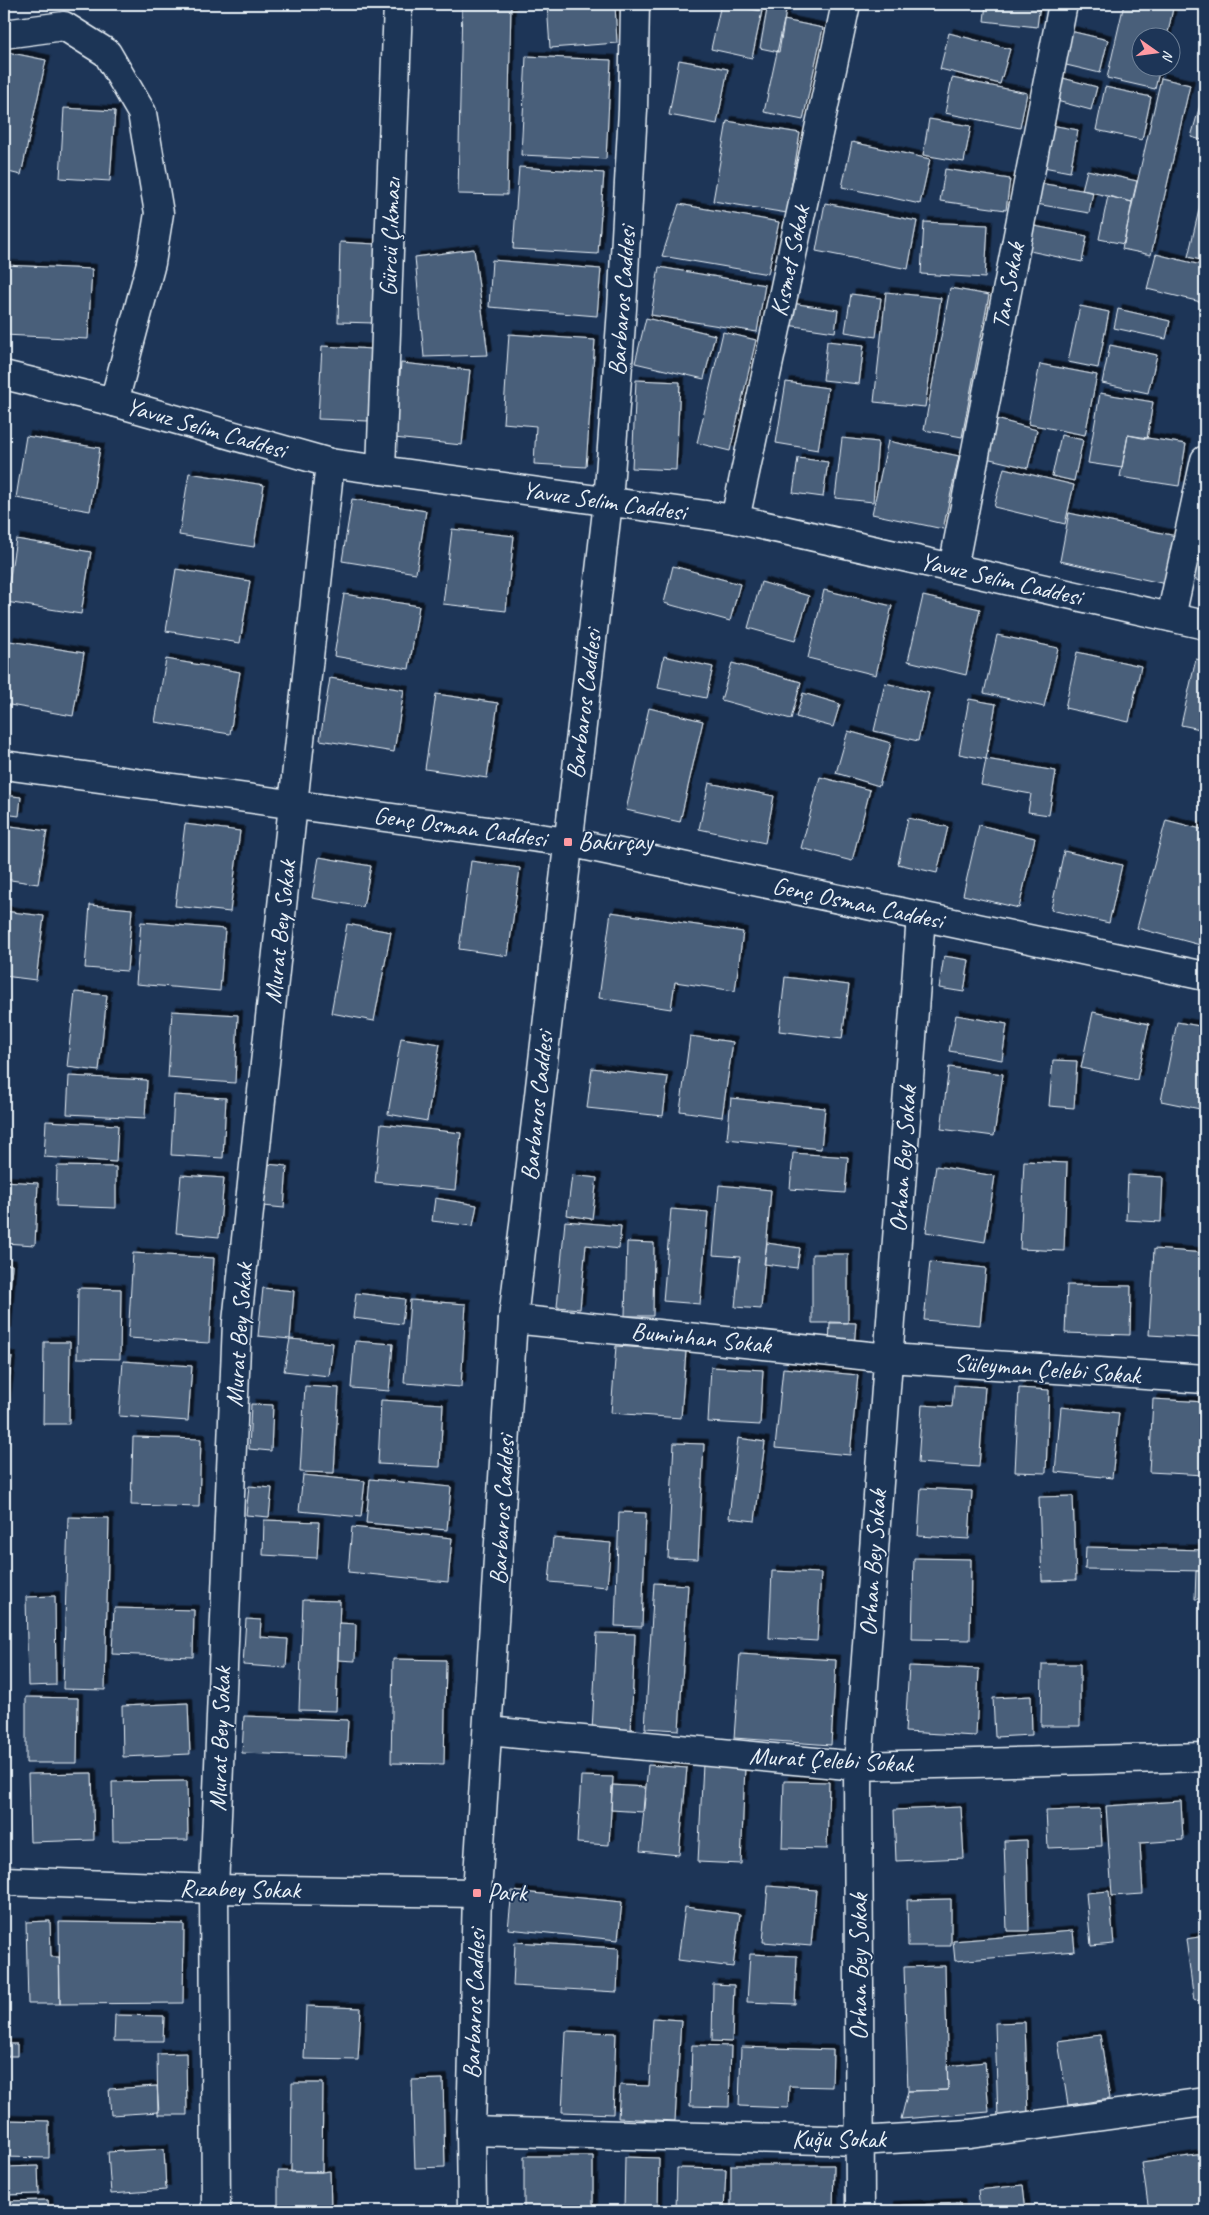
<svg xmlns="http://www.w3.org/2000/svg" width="1209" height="2215" viewBox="0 0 1209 2215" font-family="Caveat,sans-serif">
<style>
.building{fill:#495e7a;stroke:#e8f1f8;filter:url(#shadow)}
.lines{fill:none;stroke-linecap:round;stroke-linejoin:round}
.minor-casing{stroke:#e8f1f8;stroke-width:31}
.tertiary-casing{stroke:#e8f1f8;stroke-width:31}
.minor{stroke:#1d3557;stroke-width:28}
.tertiary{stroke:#1d3557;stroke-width:28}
.poi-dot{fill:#ff9aa2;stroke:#1d3557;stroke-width:2}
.labels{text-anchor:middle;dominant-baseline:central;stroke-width:4;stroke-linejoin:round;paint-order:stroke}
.street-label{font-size:25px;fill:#e8f1f8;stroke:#1d3557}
.poi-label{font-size:25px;fill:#e8f1f8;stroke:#1d3557;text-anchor:start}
</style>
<defs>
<filter id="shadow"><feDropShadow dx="4.5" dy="-4.5" stdDeviation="0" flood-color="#0009"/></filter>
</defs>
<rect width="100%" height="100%" fill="#1d3557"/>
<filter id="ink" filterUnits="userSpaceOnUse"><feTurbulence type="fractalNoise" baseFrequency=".02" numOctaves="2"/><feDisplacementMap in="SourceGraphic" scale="10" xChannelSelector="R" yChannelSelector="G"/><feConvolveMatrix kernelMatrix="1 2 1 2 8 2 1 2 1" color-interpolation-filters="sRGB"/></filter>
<g filter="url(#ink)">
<path class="building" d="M 462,4 L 511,4 L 507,195 L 458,194 Z
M 547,4 L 615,4 L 617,43 L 550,48 Z
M 721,4 L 762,11 L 752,58 L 711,49 Z
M 768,4 L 787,4 L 779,52 L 760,48 Z
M 986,4 L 1040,4 L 1037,27 L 984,21 Z
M 1124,4 L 1155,4 L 1173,8 L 1167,38 L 1142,38 L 1142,68 L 1160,68 L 1155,89 L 1107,78 Z
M 784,20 L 823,28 L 803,120 L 764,112 Z
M 1070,31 L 1108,40 L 1100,73 L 1062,64 Z
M 949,33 L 1010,49 L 1000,84 L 940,69 Z
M 7,52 L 46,60 L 21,175 L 4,171 L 4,69 Z
M 526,56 L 611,60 L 606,159 L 521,155 Z
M 679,60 L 728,69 L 717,124 L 669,115 Z
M 1059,77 L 1097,87 L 1091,110 L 1053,100 Z
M 952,78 L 1027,93 L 1020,128 L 945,113 Z
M 1161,78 L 1190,85 L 1151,255 L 1122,249 Z
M 1105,87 L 1151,97 L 1142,140 L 1096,130 Z
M 1204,91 L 1205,91 L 1205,141 L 1191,137 Z
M 64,108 L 115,111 L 110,181 L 60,178 Z
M 929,119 L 971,126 L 964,162 L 923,155 Z
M 727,121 L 800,133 L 787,213 L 713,201 Z
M 1046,124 L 1078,130 L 1070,172 L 1038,166 Z
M 852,142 L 930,159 L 920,204 L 842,187 Z
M 519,167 L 604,173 L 598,254 L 513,249 Z
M 945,169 L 1010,179 L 1006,210 L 940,201 Z
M 1087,170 L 1137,181 L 1132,202 L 1082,190 Z
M 1039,183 L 1093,192 L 1089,213 L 1036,204 Z
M 1108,196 L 1132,202 L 1124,244 L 1099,239 Z
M 1202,197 L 1205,198 L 1205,261 L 1188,257 Z
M 825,203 L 917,221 L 908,269 L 816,251 Z
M 679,204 L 779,222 L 768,274 L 662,256 Z
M 924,222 L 988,225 L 985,278 L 921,274 Z
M 1029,225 L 1087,236 L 1082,262 L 1025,250 Z
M 340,242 L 376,244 L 374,323 L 338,322 Z
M 474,249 L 488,355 L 424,357 L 415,257 Z
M 1156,254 L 1205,266 L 1205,303 L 1147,289 Z
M 492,260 L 601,269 L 597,316 L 489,307 Z
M 4,265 L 92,269 L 88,339 L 4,335 Z
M 659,267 L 765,285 L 757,332 L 651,315 Z
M 950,288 L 989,295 L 962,437 L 924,430 Z
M 886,292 L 941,298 L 925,407 L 874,402 Z
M 851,294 L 881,298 L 876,337 L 845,332 Z
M 791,303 L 838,310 L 835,332 L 787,325 Z
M 1080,306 L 1109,312 L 1098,368 L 1068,362 Z
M 1118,309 L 1170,321 L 1166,339 L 1114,328 Z
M 646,318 L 715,335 L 704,379 L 635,363 Z
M 723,332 L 756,340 L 730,451 L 697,443 Z
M 509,334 L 595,340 L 586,467 L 534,464 L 536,426 L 503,423 Z
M 827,341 L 864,345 L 859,384 L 823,380 Z
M 1110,345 L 1157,355 L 1148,393 L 1102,383 Z
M 322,346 L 372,349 L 368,421 L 318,419 Z
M 401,363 L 470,370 L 462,445 L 394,438 Z
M 1040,364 L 1097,375 L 1085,435 L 1028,424 Z
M 636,380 L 680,382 L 676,470 L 632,468 Z
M 786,382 L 828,388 L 818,450 L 776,443 Z
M 1100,393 L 1153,402 L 1147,439 L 1128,435 L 1122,468 L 1088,463 Z
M 996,419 L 1037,430 L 1028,468 L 986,458 Z
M 1061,435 L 1083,440 L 1074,481 L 1052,476 Z
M 1128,435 L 1186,444 L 1179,486 L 1120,477 Z
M 26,436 L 100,448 L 90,511 L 16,498 Z
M 842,438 L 878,442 L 873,502 L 835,498 Z
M 888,441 L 959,456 L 943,529 L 872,514 Z
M 798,458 L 828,462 L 823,497 L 793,493 Z
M 1004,468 L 1074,485 L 1065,524 L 994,507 Z
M 189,473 L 264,485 L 254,547 L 179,535 Z
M 352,499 L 426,511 L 416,573 L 342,561 Z
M 1069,513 L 1176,536 L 1166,584 L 1060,561 Z
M 452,529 L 514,536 L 506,611 L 443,604 Z
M 1203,529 L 1205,530 L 1205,582 L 1192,579 Z
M 16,539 L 91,552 L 81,614 L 6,602 Z
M 673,566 L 740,584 L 730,621 L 664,603 Z
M 176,569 L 250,581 L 240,643 L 166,631 Z
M 761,582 L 809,596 L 795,641 L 748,628 Z
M 824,590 L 892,606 L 876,675 L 808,658 Z
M 344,594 L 419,606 L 409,669 L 334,656 Z
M 923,596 L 980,609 L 966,675 L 908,661 Z
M 997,635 L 1058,648 L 1044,707 L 984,693 Z
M 10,641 L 84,653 L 73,716 L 4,704 L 4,677 Z
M 1077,652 L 1141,666 L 1129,722 L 1065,708 Z
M 664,656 L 713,667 L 706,698 L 658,688 Z
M 166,659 L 240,672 L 230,734 L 155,722 Z
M 1196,659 L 1205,661 L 1205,730 L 1181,725 Z
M 732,663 L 801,682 L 791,719 L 721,700 Z
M 330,678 L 404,690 L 394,752 L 320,740 Z
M 885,683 L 929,693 L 918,741 L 874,731 Z
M 803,693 L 840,704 L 833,727 L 796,717 Z
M 436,694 L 498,703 L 487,778 L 425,769 Z
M 969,699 L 996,704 L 986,759 L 959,754 Z
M 649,708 L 703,721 L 680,822 L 626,810 Z
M 848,731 L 891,743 L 879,786 L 836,773 Z
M 986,759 L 1056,771 L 1049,815 L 1028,812 L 1031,794 L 981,785 Z
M 820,777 L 870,790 L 852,861 L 801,848 Z
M 709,783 L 774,796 L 765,843 L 699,829 Z
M 4,795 L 21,797 L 19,816 L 4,814 Z
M 908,818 L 948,827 L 937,873 L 898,864 Z
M 1166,820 L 1205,830 L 1204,946 L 1137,928 Z
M 185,824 L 240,831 L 230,912 L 175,906 Z
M 4,825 L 47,831 L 38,884 L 4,879 Z
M 979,825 L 1035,838 L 1019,908 L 963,895 Z
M 1064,851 L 1122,865 L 1109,923 L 1051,910 Z
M 319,857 L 371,866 L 363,907 L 312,898 Z
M 471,861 L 520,868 L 508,956 L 459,949 Z
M 90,905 L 132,909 L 127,971 L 85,968 Z
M 4,911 L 44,916 L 36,980 L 4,976 Z
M 611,912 L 743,932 L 735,991 L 675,982 L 671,1009 L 599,998 Z
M 141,922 L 225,929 L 220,991 L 136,984 Z
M 347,924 L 391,932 L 374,1021 L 331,1013 Z
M 944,956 L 969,960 L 964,992 L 939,988 Z
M 785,977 L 849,985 L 842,1039 L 779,1031 Z
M 75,992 L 107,995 L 99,1071 L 67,1067 Z
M 172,1011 L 238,1015 L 235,1083 L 168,1078 Z
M 1093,1012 L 1149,1024 L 1137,1080 L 1081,1068 Z
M 956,1015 L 1007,1024 L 1002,1060 L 949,1051 Z
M 1177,1022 L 1205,1027 L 1205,1085 L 1200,1109 L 1161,1101 Z
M 690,1036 L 733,1042 L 722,1117 L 680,1111 Z
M 401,1038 L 440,1044 L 427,1121 L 388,1114 Z
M 1053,1060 L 1077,1061 L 1074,1108 L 1049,1106 Z
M 949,1067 L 1003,1074 L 994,1136 L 941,1129 Z
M 592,1068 L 668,1077 L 663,1116 L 587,1108 Z
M 69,1076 L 147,1080 L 145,1118 L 67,1114 Z
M 174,1095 L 226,1098 L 223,1158 L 171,1155 Z
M 731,1098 L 825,1108 L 821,1149 L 727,1139 Z
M 46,1121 L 118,1125 L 116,1162 L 44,1157 Z
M 381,1124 L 461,1133 L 455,1190 L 375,1182 Z
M 793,1153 L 848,1157 L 845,1193 L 790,1189 Z
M 1024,1161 L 1067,1163 L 1064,1251 L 1020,1249 Z
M 267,1164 L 287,1166 L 284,1208 L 263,1206 Z
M 57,1166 L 116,1167 L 116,1208 L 56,1206 Z
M 936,1166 L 995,1176 L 985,1242 L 926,1232 Z
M 181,1175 L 224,1178 L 219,1237 L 176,1233 Z
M 572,1175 L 597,1178 L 592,1219 L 567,1215 Z
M 1128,1175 L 1163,1177 L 1161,1222 L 1126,1220 Z
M 4,1181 L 38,1183 L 35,1245 L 4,1243 Z
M 719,1185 L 771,1190 L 761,1309 L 735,1307 L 740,1257 L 713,1255 Z
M 435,1198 L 477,1205 L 473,1226 L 432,1221 Z
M 671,1209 L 708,1212 L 700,1304 L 663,1301 Z
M 565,1221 L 621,1226 L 619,1249 L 586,1245 L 580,1309 L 557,1307 Z
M 627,1242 L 654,1243 L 653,1316 L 625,1316 Z
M 767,1243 L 800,1248 L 797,1268 L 764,1264 Z
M 1154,1249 L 1205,1253 L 1203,1338 L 1149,1335 Z
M 133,1253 L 214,1258 L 209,1343 L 128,1338 Z
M 812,1254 L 848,1254 L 848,1323 L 812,1323 Z
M 930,1262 L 986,1268 L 980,1325 L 924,1320 Z
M 4,1264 L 12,1265 L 7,1332 L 4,1332 Z
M 1067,1285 L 1131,1286 L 1130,1335 L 1065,1333 Z
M 78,1288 L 121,1289 L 120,1359 L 77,1358 Z
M 263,1288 L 294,1291 L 290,1339 L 258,1336 Z
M 356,1293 L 405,1299 L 402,1324 L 353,1318 Z
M 410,1300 L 466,1304 L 461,1387 L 404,1383 Z
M 830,1322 L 856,1323 L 854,1347 L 829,1347 Z
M 290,1339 L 333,1343 L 329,1376 L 284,1371 Z
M 355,1341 L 393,1344 L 389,1391 L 351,1388 Z
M 44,1342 L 70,1342 L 69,1424 L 43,1424 Z
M 616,1346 L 686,1351 L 681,1418 L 611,1413 Z
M 4,1355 L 12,1357 L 5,1410 L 4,1410 Z
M 123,1361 L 192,1366 L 188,1421 L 119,1416 Z
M 711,1367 L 763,1370 L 760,1425 L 708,1422 Z
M 783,1368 L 858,1375 L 850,1455 L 775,1448 Z
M 954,1385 L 985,1387 L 979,1467 L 918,1463 L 922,1405 L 952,1407 Z
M 305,1386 L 339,1388 L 334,1473 L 300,1472 Z
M 1019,1388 L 1049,1390 L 1046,1473 L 1015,1472 Z
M 1153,1399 L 1205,1402 L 1205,1475 L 1149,1472 Z
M 381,1400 L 443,1404 L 440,1467 L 378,1464 Z
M 251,1404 L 273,1405 L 271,1451 L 249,1449 Z
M 1061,1407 L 1119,1413 L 1112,1478 L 1055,1472 Z
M 133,1437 L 201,1439 L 199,1507 L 131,1505 Z
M 738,1438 L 765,1442 L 755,1521 L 729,1518 Z
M 674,1443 L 704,1444 L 698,1559 L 668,1558 Z
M 303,1475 L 365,1481 L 361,1517 L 299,1511 Z
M 370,1479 L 451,1487 L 447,1530 L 366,1523 Z
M 249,1486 L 272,1488 L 269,1517 L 246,1515 Z
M 921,1488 L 972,1491 L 969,1539 L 918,1536 Z
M 1073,1496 L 1076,1580 L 1042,1581 L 1039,1497 Z
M 619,1512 L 646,1513 L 642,1627 L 615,1626 Z
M 68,1517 L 109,1518 L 105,1690 L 63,1689 Z
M 264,1520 L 319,1522 L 317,1558 L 263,1555 Z
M 352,1527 L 452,1538 L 448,1582 L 348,1572 Z
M 553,1538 L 611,1543 L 607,1587 L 549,1582 Z
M 1086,1547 L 1205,1550 L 1205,1571 L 1085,1569 Z
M 914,1558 L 971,1559 L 970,1640 L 912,1639 Z
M 772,1571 L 821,1573 L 817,1641 L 769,1638 Z
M 1196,1571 L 1205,1571 L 1205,1599 L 1195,1599 Z
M 654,1583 L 688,1585 L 679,1730 L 645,1728 Z
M 55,1596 L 56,1685 L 28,1686 L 26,1597 Z
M 303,1600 L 340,1601 L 336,1711 L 299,1710 Z
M 114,1608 L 194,1610 L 193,1657 L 112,1654 Z
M 246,1619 L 261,1620 L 260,1637 L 288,1639 L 286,1668 L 243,1665 Z
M 339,1623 L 356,1624 L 355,1661 L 338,1660 Z
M 597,1633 L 635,1634 L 631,1733 L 592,1731 Z
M 740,1654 L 836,1660 L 831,1745 L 734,1738 Z
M 393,1659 L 446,1660 L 444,1764 L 391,1763 Z
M 1042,1664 L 1080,1664 L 1080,1726 L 1041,1726 Z
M 909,1666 L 979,1669 L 976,1736 L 905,1732 Z
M 1031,1696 L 1032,1735 L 995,1737 L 993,1698 Z
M 26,1697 L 78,1698 L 77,1763 L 26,1763 Z
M 188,1703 L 190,1754 L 123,1757 L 122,1706 Z
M 244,1716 L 348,1720 L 346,1757 L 242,1753 Z
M 703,1764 L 745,1766 L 741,1864 L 698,1862 Z
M 648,1765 L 687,1768 L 679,1855 L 640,1851 Z
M 92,1773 L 94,1840 L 30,1842 L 28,1774 Z
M 581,1776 L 613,1777 L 609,1845 L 577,1843 Z
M 187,1781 L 188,1840 L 113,1841 L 112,1782 Z
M 784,1781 L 829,1782 L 827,1849 L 782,1848 Z
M 612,1785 L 645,1787 L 643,1812 L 611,1810 Z
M 1181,1801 L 1183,1840 L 1140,1843 L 1143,1894 L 1112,1896 L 1106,1806 Z
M 961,1807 L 964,1858 L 896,1861 L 894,1810 Z
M 1100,1809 L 1102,1846 L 1048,1848 L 1046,1811 Z
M 1027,1840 L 1029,1931 L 1007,1931 L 1004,1841 Z
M 768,1886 L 816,1890 L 811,1946 L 763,1942 Z
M 512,1891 L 622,1902 L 618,1940 L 508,1929 Z
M 1109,1891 L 1114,1944 L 1091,1946 L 1086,1893 Z
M 951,1899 L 951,1946 L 908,1946 L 907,1900 Z
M 685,1907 L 740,1914 L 733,1967 L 678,1960 Z
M 50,1921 L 51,1957 L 59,1957 L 60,2004 L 28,2004 L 26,1922 Z
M 59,1922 L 184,1924 L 183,2003 L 60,2004 Z
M 1073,1931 L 1075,1951 L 955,1961 L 953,1941 Z
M 1205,1936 L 1205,1999 L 1194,2001 L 1186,1939 Z
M 515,1942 L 619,1948 L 617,1992 L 513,1986 Z
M 750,1954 L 797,1956 L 795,2004 L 747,2002 Z
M 945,1966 L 948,2090 L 908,2091 L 904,1967 Z
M 713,1984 L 734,1985 L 732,2042 L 712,2041 Z
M 306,2006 L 361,2008 L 358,2060 L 304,2059 Z
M 115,2015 L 164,2016 L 163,2041 L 114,2041 Z
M 653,2018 L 681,2020 L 675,2121 L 618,2118 L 620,2085 L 649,2086 Z
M 1025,2022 L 1028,2118 L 998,2120 L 995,2023 Z
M 566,2031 L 616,2033 L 613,2114 L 562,2112 Z
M 1100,2035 L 1110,2099 L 1068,2105 L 1058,2041 Z
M 4,2044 L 17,2044 L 17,2056 L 4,2056 Z
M 692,2045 L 731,2046 L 729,2107 L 690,2106 Z
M 741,2047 L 833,2050 L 832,2087 L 789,2086 L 788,2108 L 739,2106 Z
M 186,2053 L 187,2115 L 158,2115 L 157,2054 Z
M 985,2062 L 989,2112 L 901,2119 L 908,2091 L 948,2090 L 947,2066 Z
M 443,2079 L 445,2167 L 415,2168 L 412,2080 Z
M 292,2083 L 323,2083 L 322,2172 L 291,2172 Z
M 157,2086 L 159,2112 L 111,2115 L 109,2089 Z
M 4,2120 L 49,2121 L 49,2158 L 4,2157 Z
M 164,2149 L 166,2190 L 111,2194 L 108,2152 Z
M 1203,2154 L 1205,2171 L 1205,2211 L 1149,2211 L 1142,2163 Z
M 524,2156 L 593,2156 L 593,2211 L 524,2211 Z
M 625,2157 L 659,2158 L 658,2211 L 624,2211 Z
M 731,2165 L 834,2165 L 833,2211 L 731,2211 Z
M 38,2166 L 39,2194 L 4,2195 L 4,2167 Z
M 677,2168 L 726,2169 L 724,2211 L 676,2211 Z
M 278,2171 L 322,2172 L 330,2171 L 331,2211 L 278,2211 Z
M 1023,2185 L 1026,2211 L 980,2211 L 978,2190 Z
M 48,2200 L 49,2211 L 4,2211 L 4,2201 Z
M 960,2203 L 961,2211 L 890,2211 L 890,2206 Z"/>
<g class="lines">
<defs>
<path id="minor" d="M 4,34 L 64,26 L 107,53 L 142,113 L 159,213 L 151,263 L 114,402
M 381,470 L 398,4
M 735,519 L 846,4
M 953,568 L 1063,4
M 1171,617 L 1205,460
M 513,1319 L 889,1358 L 1205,1379
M 488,1731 L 858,1766 L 1205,1757
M 4,1881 L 214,1889 L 477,1893
M 471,2131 L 860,2141 L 970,2134 L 1205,2102
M 216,2211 L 214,1889 L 237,1322 L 330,463
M 860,2211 L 858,1766 L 921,916"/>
<path id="tertiary" d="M 4,375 L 114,402 L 330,463 L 735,519 L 1205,625
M 4,765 L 568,842 L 1205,976
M 472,2211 L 471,2131 L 477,1893 L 513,1319 L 608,502 L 622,309 L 633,110 L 635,4"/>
</defs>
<use href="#minor" class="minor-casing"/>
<use href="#tertiary" class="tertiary-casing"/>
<use href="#minor" class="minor"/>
<use href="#tertiary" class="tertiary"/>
</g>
</g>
<g class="poi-dot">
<rect x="563" y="837" width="10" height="10" rx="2.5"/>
<rect x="472" y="1888" width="10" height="10" rx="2.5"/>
</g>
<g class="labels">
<g class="street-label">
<text transform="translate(390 237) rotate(-88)">Gürcü Çıkmazı</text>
<text transform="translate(790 261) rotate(-78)">Kısmet Sokak</text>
<text transform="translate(1008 286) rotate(-79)">Tan Sokak</text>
<text transform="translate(622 301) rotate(-86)">Barbaros Caddesi</text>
<text transform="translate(206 428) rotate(16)">Yavuz Selim Caddesi</text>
<text transform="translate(604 501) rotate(8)">Yavuz Selim Caddesi</text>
<text transform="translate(1001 579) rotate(13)">Yavuz Selim Caddesi</text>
<text transform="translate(584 704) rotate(-83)">Barbaros Caddesi</text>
<text transform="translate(460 827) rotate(8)">Genç Osman Caddesi</text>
<text transform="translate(858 903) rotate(12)">Genç Osman Caddesi</text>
<text transform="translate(280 932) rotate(-84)">Murat Bey Sokak</text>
<text transform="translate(537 1106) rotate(-84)">Barbaros Caddesi</text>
<text transform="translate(903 1159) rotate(-86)">Orhan Bey Sokak</text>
<text transform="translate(239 1335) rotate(-86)">Murat Bey Sokak</text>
<text transform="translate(701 1338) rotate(6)">Buminhan Sokak</text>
<text transform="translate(1047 1369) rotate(4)">Süleyman Çelebi Sokak</text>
<text transform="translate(502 1510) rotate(-87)">Barbaros Caddesi</text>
<text transform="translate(873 1563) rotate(-86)">Orhan Bey Sokak</text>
<text transform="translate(220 1739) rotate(-88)">Murat Bey Sokak</text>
<text transform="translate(831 1760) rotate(3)">Murat Çelebi Sokak</text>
<text transform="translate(240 1889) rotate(1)">Rızabey Sokak</text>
<text transform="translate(859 1967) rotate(-90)">Orhan Bey Sokak</text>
<text transform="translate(474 2004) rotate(-88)">Barbaros Caddesi</text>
<text x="839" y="2139">Kuğu Sokak</text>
</g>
<g class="poi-label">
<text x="578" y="842">Bakırçay</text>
<text x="487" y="1893">Park</text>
</g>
</g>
<rect width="1209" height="2215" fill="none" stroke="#1d3557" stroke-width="20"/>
<rect x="10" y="10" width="1189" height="2195" fill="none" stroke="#e8f1f8" stroke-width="2" filter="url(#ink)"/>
<g transform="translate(1156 52) rotate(104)"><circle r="24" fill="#1d3557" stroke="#6e8097"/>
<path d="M0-4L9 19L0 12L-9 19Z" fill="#ff9aa2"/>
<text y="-8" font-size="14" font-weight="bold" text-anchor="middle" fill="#e8f1f8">N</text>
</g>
</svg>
